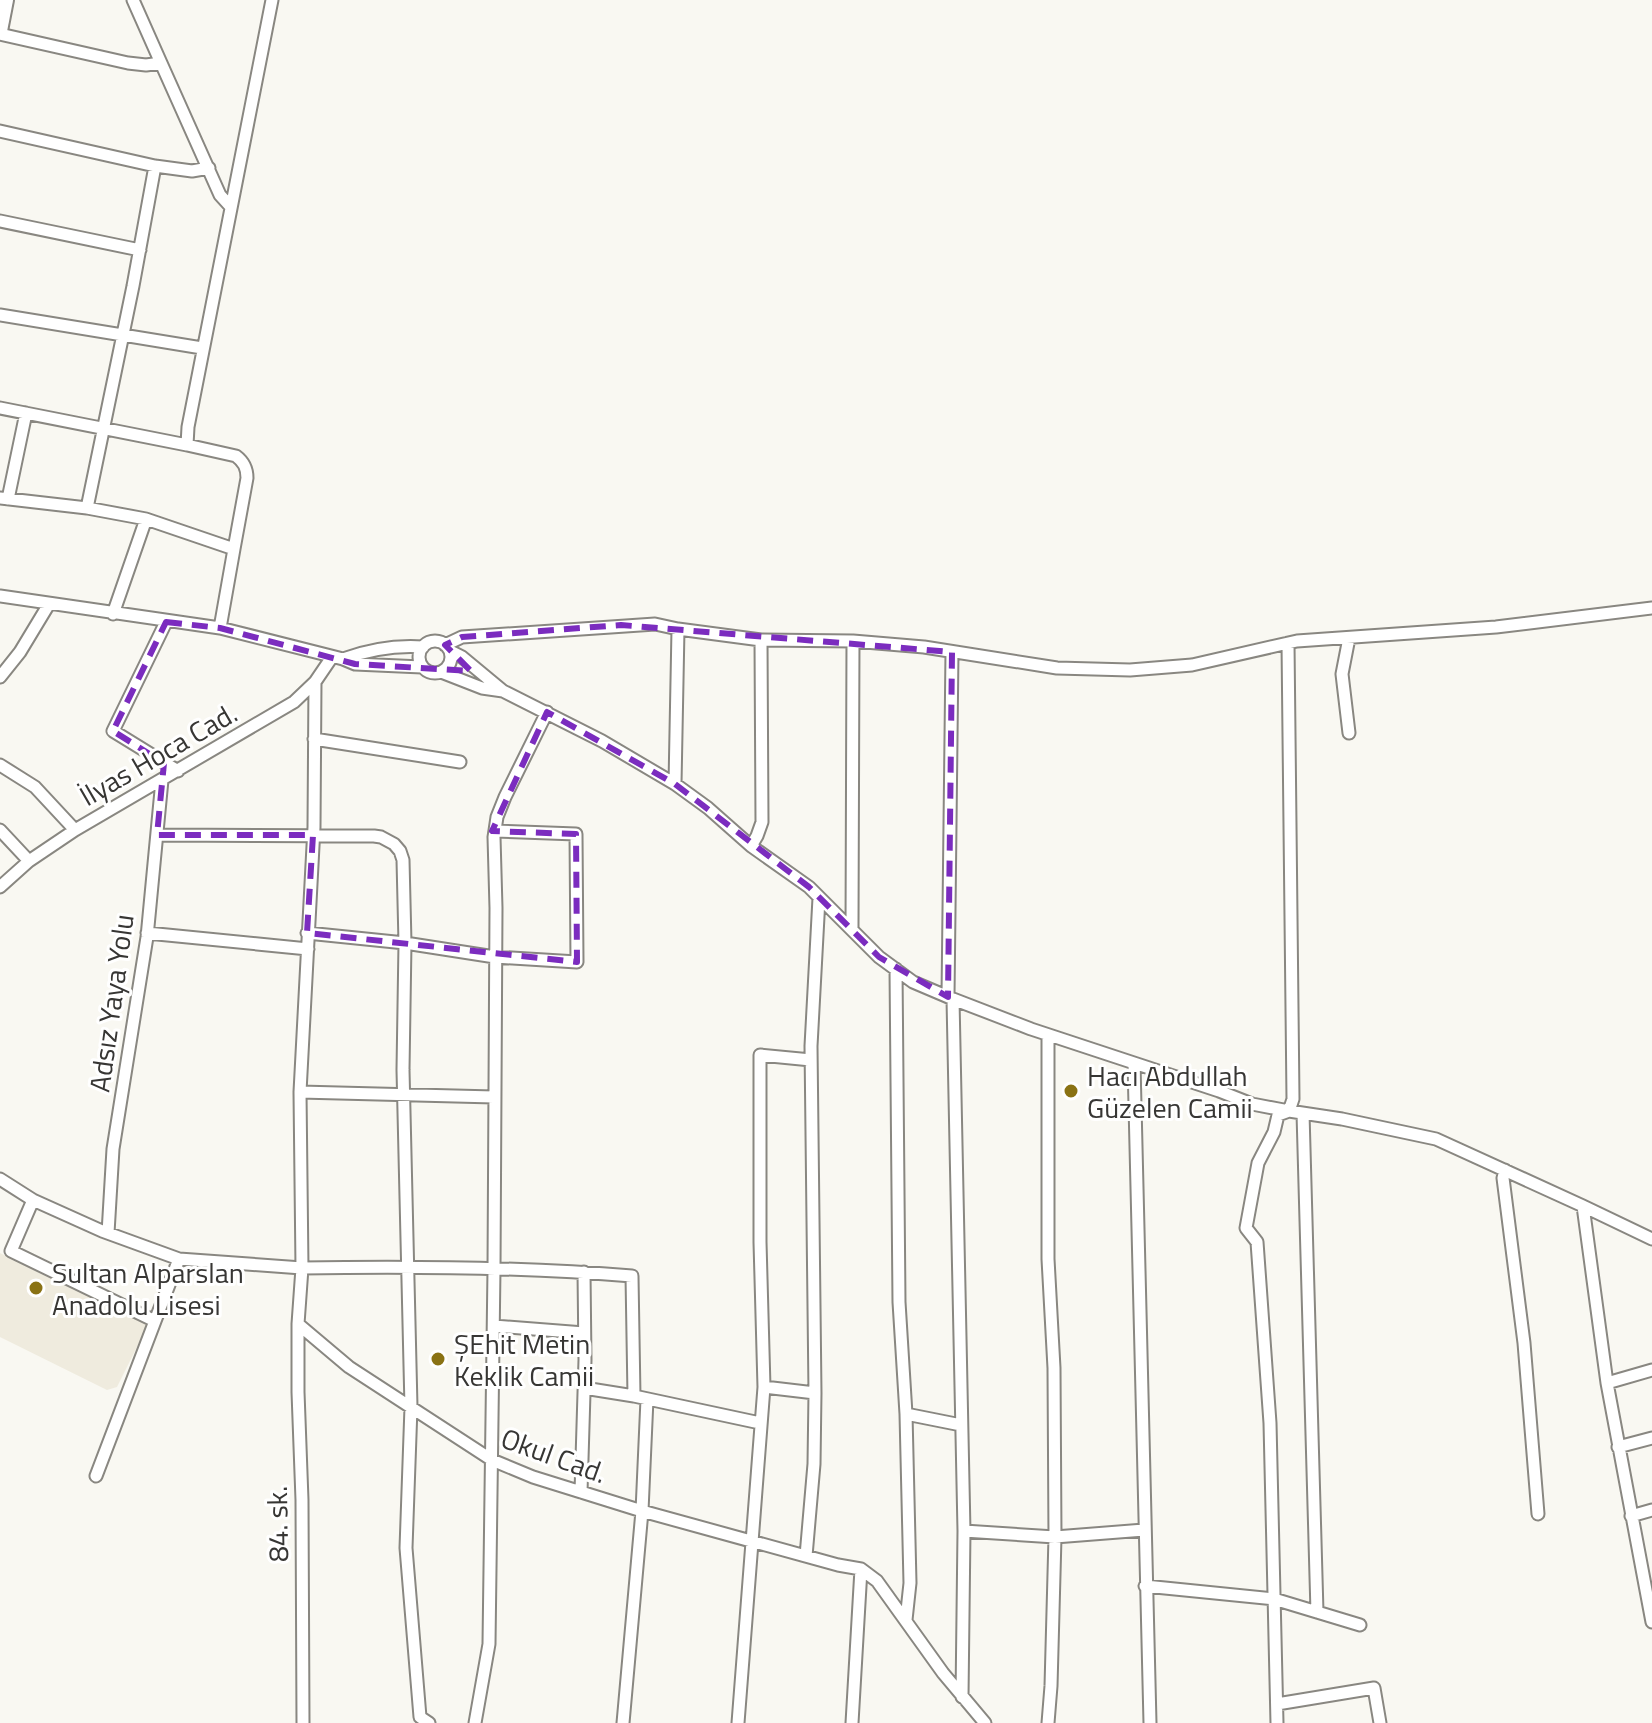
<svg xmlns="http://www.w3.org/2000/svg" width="1652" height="1723" viewBox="0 0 1652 1723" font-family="'Titillium Web',sans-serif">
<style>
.built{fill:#efebde}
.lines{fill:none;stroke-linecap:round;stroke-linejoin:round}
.minor-casing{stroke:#898781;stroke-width:15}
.tertiary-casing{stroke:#898781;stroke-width:18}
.minor{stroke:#fff;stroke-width:11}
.tertiary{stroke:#fff;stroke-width:14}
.marked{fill:none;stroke:#7b2cbf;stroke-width:6;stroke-dasharray:16 10;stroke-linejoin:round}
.poi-dot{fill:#8a7214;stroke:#fff;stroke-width:3}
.labels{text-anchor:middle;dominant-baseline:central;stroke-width:6;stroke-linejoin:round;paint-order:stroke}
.street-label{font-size:28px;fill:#373634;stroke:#fff}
.poi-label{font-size:28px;fill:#373634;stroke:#fff;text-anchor:start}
</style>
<rect width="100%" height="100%" fill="#f9f8f2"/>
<path class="built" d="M 0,1253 L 146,1323 L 147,1327 L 117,1387 L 107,1390 L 0,1337 Z"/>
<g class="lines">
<defs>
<path id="minor" d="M 133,0 L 161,63
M 0,34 L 128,63 L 146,65 L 161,63 L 220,195 L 230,206
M 0,131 L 155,166 L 192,171 L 209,168
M 0,221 L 140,250
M 0,315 L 202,348
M 0,408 L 187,445
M 0,498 L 87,508 L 146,519 L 234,549 L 220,628
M 8,499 L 26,413
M 87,508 L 133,286 L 155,166
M 234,549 L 247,478 C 247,468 244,462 236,456 L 187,445 L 188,427 L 272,0
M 0,596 L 220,628 L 343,659 L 355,664 L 422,667
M 113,614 L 146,519
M 166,622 L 113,731 L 178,771
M 1349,638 L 1342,674 L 1349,733
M419 657a16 16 0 1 1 32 0a16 16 0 1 1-32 0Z
M 445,645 L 462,637 L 655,624 L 678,629 L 761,640 L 853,641 L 924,647 L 1057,668 L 1130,670 L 1192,665 L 1297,641 L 1496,627 L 1652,608
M 450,651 L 462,657 L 503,691 L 602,741 L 675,784 L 708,808 L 751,846 L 809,887 L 879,957 L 913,982 L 953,999 L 1031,1029 L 1219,1091 L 1252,1104 L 1289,1111 L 1342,1119 L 1436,1139 L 1583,1206 L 1652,1239
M 343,659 C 368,650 396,645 423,647
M 441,672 L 482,688 L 503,691
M 0,677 L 20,652 L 49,604
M 315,682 L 314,827 L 300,1092 L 302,1268 C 412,1266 522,1267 632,1276 L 634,1396
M 314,739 L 460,762
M 0,765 L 35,787 L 75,830
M 675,784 L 678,629
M 0,830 L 29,861
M 157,835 L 374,836 L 381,837 L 394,844 L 400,851 L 403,860 L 405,943 L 495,957 L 577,962 L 576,834 L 495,831
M 751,846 L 757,836 L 762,822 L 761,640
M 0,887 L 29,861 L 75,830 L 294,702 L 315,682 L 332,657
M 852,929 L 853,641
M 147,933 L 308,949
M 307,933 L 405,943 L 403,1070 L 411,1407 L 406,1548 L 420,1717 L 429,1723
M 896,969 L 899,1302 L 906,1414 L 910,1583 L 906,1620
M 948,997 L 952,652
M 953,999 L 964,1531 L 962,1697
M 1134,1064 L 1150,1723
M 300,1092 L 494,1097
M 1303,1113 L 1317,1612
M 1505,1170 L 1503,1178 L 1524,1343 L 1538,1514
M 0,1179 L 33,1200 L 102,1231 L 179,1259 L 302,1268 L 298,1324 L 349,1367 L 492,1460 L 533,1477 L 642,1511 L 838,1565 L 861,1569 L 877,1581 L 943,1673 L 985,1723
M 33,1200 L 11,1251 L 155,1321 L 179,1259
M 1583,1206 L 1607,1383 L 1652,1622
M 108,1233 L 113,1149 L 147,937 L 162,780
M 298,1324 L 298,1392 L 302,1500 L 303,1723
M 494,1326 L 584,1333
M 1607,1383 L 1652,1370
M 764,1387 L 815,1393 L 811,1046 L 819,898
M 584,1388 L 634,1396 L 760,1423
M 906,1414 L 961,1425
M 1618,1447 L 1652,1438
M 96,1476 L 155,1321
M 581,1492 L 585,1360 L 584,1272
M 1631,1516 L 1652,1510
M 964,1531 L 1055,1537 L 1144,1530
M 806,1556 L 814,1464 L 815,1393
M 1145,1586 L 1274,1599 L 1360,1625
M 1277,1704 L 1374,1688 L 1380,1723
M 475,1723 L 489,1644 L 494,1269 L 496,908 L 494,837 L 497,817 L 505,797 L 547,712
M 623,1723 L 642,1511 L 647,1399
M 738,1723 L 764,1387 L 760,1242 L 760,1055 L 811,1060
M 852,1723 L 861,1569
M 1048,1723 L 1051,1686 L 1055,1537 L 1054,1368 L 1048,1259 L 1048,1035
M 1277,1723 L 1270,1423 L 1257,1242 L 1246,1228 L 1258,1163 L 1274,1132 L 1278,1115 L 1289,1111 L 1293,1099 L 1288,643"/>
<path id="tertiary" d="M 0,31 L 6,0"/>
</defs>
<use href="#minor" class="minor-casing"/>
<use href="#tertiary" class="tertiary-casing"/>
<use href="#minor" class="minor"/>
<use href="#tertiary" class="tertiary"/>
</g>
<path class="marked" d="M 166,622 L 220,628 L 355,664 L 471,671 L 445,645 L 462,637 L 621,625 L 952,652 L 948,997 L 879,957 L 809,887 L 675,784 L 547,712 L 492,831 L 576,834 L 577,962 L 307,933 L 313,835 L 157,835 L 164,763 L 113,731 Z"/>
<g class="poi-dot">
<circle cx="1071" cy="1091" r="8"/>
<circle cx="36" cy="1288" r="8"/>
<circle cx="438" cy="1359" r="8"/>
</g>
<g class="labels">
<g class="street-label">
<text transform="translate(158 754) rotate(-30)">İlyas Hoca Cad.</text>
<text transform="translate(111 1003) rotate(-82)">Adsız Yaya Yolu</text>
<text transform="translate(554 1455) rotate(20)">Okul Cad.</text>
<text transform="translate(277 1524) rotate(-91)">84. sk.</text>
</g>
<g class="poi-label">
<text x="1087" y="1075">Hacı Abdullah<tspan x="1087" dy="32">Güzelen Camii</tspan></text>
<text x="52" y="1272">Sultan Alparslan<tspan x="52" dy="32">Anadolu Lisesi</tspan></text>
<text x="454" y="1343">ŞEhit Metin<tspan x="454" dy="32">Keklik Camii</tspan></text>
</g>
</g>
</svg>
